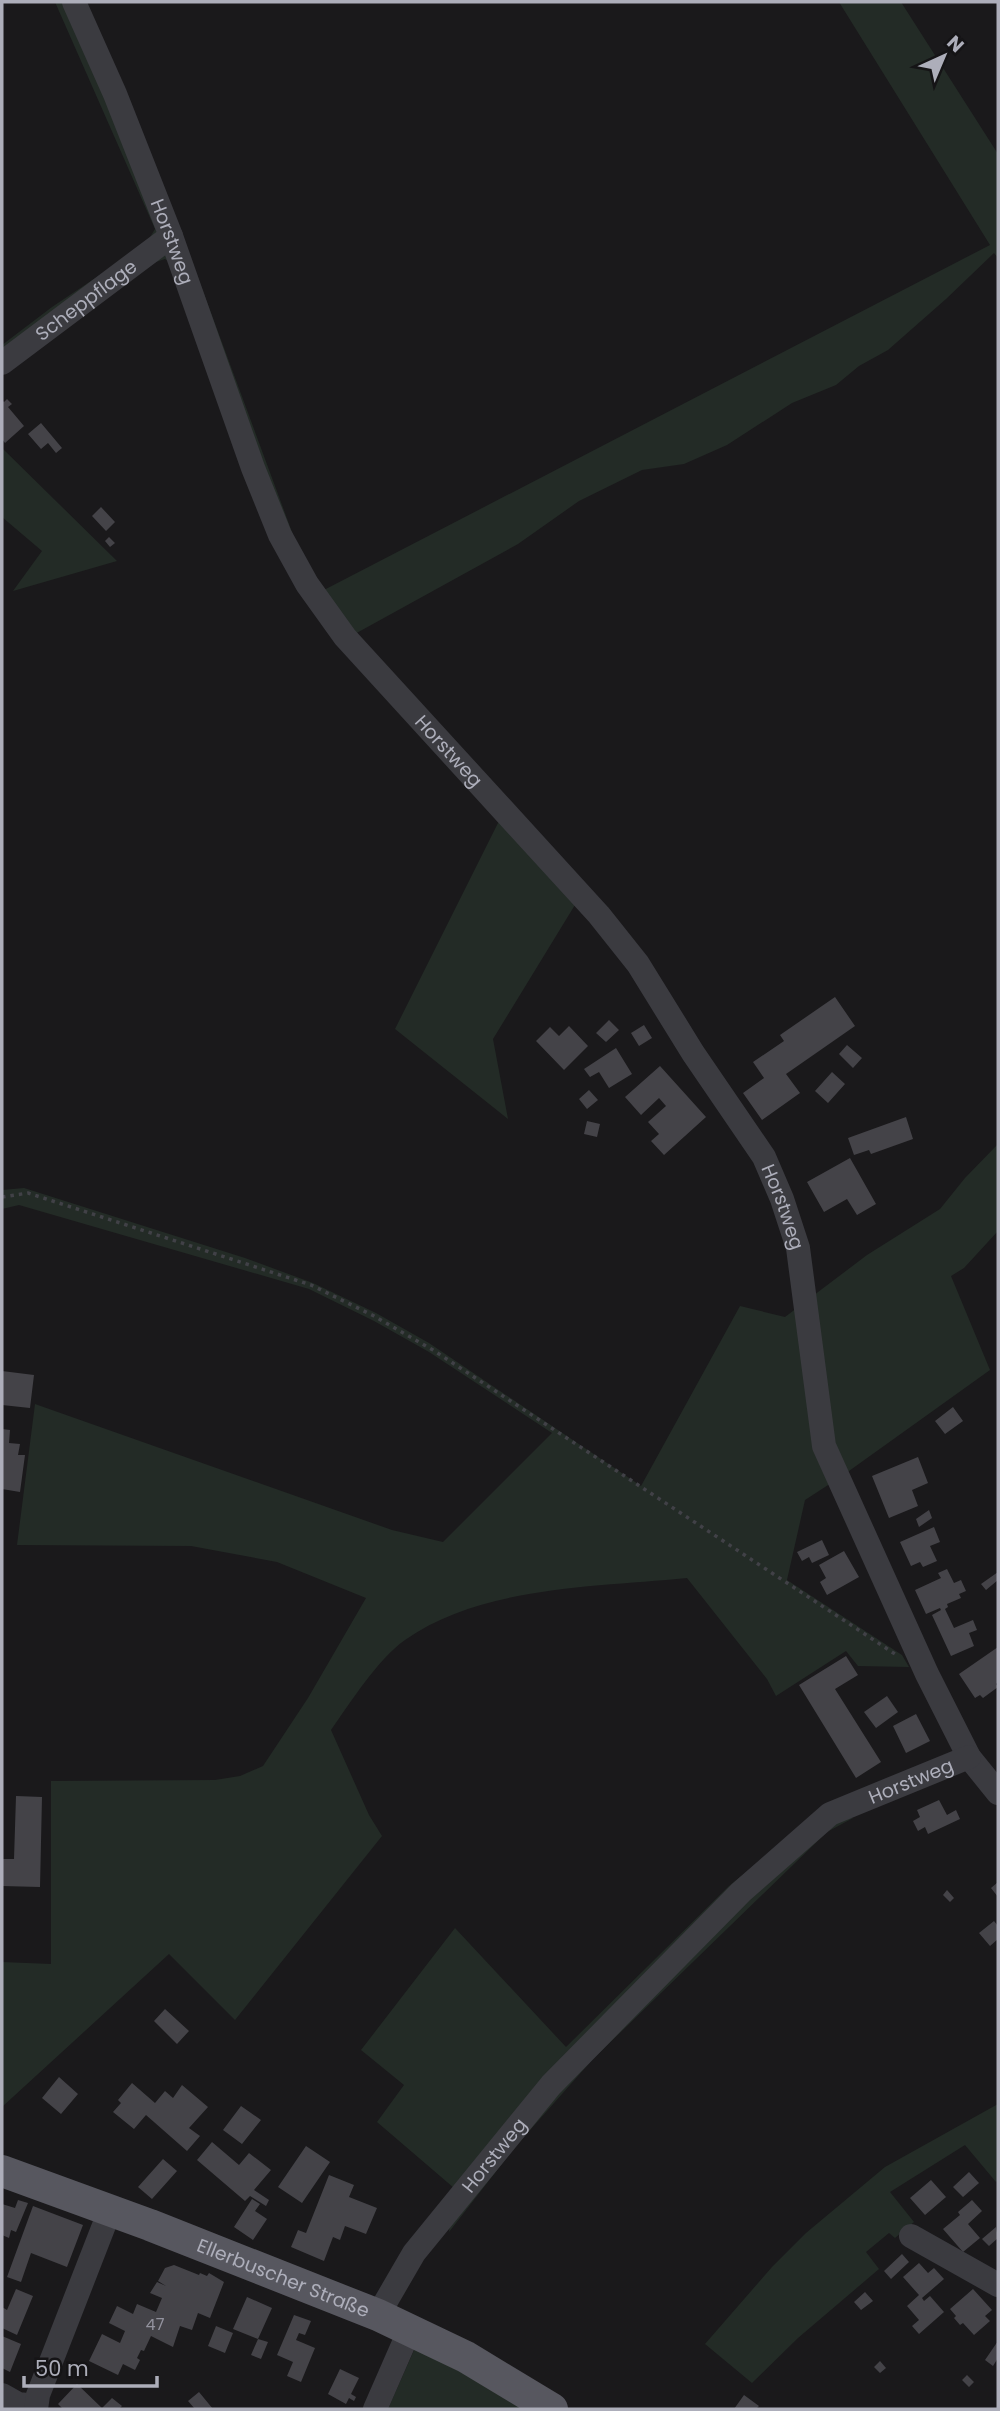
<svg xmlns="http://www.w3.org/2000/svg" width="1000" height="2411" viewBox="0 0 1000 2411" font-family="Poppins,sans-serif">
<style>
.green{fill:#232b26}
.building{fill:#444348}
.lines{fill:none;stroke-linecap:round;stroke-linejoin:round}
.path{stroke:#414147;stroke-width:3.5;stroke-dasharray:3.5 5;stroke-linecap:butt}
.minor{stroke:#3b3b40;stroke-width:24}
.major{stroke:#57575f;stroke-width:32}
.labels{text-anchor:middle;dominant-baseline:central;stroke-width:7;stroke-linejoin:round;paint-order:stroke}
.number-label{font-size:16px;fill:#93939e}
.street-label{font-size:19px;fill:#adaeba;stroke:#151416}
</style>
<rect width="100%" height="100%" fill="#1a191b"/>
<path class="green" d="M 55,2 L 80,2 L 190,256 L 299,551 L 322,591 L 990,245 L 839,2 L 901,2 L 998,154 L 998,258 L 994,253 L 946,299 L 888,350 L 859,366 L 836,385 L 792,403 L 727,445 L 684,464 L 642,470 L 579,501 L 518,544 L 353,635 L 578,900 L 493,1039 L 508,1119 L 395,1029 L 501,817 L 338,640 L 172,264 L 165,259 L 156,262 L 2,369 L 2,345 L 52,307 L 146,244 L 155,229 Z
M 2,448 L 117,561 L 13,591 L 42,551 L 2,517 Z
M 998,1144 L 998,1231 L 964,1268 L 951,1276 L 990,1370 L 842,1476 L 805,1500 L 787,1580 L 902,1655 L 909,1667 L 858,1666 L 846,1651 L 776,1696 L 767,1679 L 687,1578 C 597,1587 481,1586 405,1640 C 378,1659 350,1703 331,1730 L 369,1815 L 382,1836 L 235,2020 L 169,1954 L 2,2107 L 2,1962 L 51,1964 L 51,1781 L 215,1780 L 240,1776 L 263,1766 L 308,1698 L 366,1598 L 277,1562 L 191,1546 L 17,1545 L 35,1404 L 392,1530 L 443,1542 L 552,1433 L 429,1352 L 374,1321 L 309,1289 L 19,1205 L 2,1209 L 2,1190 L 24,1188 L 245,1258 L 313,1283 L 376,1313 L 429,1343 L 641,1486 L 740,1306 L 785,1317 L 867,1255 L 940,1209 L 965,1178 Z
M 827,1806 L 853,1818 L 827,1832 L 593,2059 L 515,2147 L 449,2232 L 454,2188 L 377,2122 L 404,2085 L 361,2050 L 455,1928 L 566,2047 L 729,1886 Z
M 998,2104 L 998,2180 L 996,2182 L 965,2145 L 890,2192 L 914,2222 L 895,2238 L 889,2233 L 866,2252 L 879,2269 L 798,2338 L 752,2383 L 705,2344 L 772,2267 L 806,2233 L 885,2167 Z
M 415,2348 L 484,2384 L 524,2409 L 388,2409 Z"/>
<path class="building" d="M 7,399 L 12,404 L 8,407 L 24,426 L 5,443 L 2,439 L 2,400 L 4,402 Z
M 41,423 L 62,448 L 56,453 L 48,443 L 41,449 L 28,434 Z
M 101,507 L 115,522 L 106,531 L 92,516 Z
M 109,537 L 115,543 L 110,547 L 105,541 Z
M 835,997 L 855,1026 L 786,1074 L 800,1093 L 762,1120 L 743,1093 L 764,1078 L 753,1062 L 784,1041 L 780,1035 Z
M 609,1020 L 619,1030 L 606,1042 L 596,1033 Z
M 644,1025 L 652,1038 L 639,1046 L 631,1033 Z
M 569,1026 L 588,1046 L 564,1070 L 536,1041 L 550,1027 L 559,1036 Z
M 847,1045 L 862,1058 L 853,1068 L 839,1054 Z
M 616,1048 L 632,1074 L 609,1088 L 599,1072 L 590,1077 L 584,1069 Z
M 660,1066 L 706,1117 L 664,1155 L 651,1141 L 659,1134 L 648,1122 L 666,1106 L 659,1098 L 641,1115 L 625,1097 Z
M 832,1072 L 845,1084 L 828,1103 L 815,1091 Z
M 589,1090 L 598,1100 L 587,1109 L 579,1099 Z
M 906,1117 L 913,1139 L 871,1154 L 869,1150 L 854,1155 L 848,1138 Z
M 587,1121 L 600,1124 L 597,1137 L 584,1134 Z
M 850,1158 L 876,1204 L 857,1215 L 847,1199 L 824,1212 L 807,1182 Z
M 2,1371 L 34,1375 L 30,1408 L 2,1405 Z
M 953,1407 L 963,1421 L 945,1434 L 935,1421 Z
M 2,1429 L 10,1430 L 9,1443 L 20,1444 L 18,1455 L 25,1455 L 20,1492 L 2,1489 Z
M 918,1457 L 928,1483 L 912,1490 L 918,1506 L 889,1518 L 872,1476 Z
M 929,1510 L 932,1518 L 919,1527 L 916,1519 Z
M 934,1527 L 940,1542 L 930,1546 L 937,1561 L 923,1567 L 920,1562 L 911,1566 L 900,1542 Z
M 822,1540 L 829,1555 L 812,1563 L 809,1557 L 802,1561 L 797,1552 Z
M 844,1551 L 859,1577 L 827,1595 L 820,1582 L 826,1578 L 819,1565 Z
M 947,1569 L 954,1583 L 961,1580 L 966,1591 L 959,1594 L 961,1598 L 947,1604 L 948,1607 L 945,1609 L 954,1628 L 973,1620 L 977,1630 L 969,1633 L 974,1646 L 951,1656 L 932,1615 L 941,1610 L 940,1608 L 926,1614 L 915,1590 L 941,1578 L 938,1573 Z
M 998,1572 L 998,1580 L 986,1590 L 981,1584 Z
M 998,1647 L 998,1682 L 996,1684 L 998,1687 L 983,1698 L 980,1695 L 975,1698 L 959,1674 Z
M 846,1656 L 858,1675 L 835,1689 L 881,1762 L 856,1778 L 799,1685 Z
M 887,1696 L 898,1712 L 876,1728 L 864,1712 Z
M 916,1714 L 930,1741 L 906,1753 L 893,1726 Z
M 16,1796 L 42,1797 L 40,1887 L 2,1886 L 2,1859 L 14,1859 Z
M 939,1800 L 947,1815 L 956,1810 L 960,1819 L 928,1834 L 925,1827 L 918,1831 L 913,1821 L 920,1817 L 917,1810 Z
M 998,1882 L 998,1897 L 991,1888 Z
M 947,1890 L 954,1898 L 950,1902 L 943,1895 Z
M 994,1921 L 998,1926 L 998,1939 L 990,1946 L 979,1933 Z
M 165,2009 L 189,2031 L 177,2044 L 154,2021 Z
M 59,2077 L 78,2094 L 61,2114 L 42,2098 Z
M 132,2083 L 155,2103 L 165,2091 L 173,2098 L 182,2085 L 208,2107 L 189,2128 L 200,2136 L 187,2151 L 146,2115 L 134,2129 L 113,2112 L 121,2103 L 118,2100 Z
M 241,2106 L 261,2120 L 242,2144 L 223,2130 Z
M 212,2142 L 239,2165 L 249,2153 L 271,2170 L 254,2190 L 269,2200 L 266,2206 L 250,2196 L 245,2201 L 197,2160 Z
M 306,2146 L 330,2162 L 302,2203 L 278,2187 Z
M 163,2159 L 177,2171 L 152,2199 L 138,2187 Z
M 969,2172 L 979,2183 L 963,2197 L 953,2187 Z
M 329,2175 L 354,2185 L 349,2197 L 377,2208 L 366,2234 L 345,2226 L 340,2240 L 333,2237 L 324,2261 L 291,2247 L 298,2230 L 306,2233 Z
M 931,2180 L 946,2197 L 925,2215 L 910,2198 Z
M 252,2199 L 260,2204 L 255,2211 L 267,2219 L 253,2240 L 234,2227 Z
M 18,2200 L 28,2203 L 16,2232 L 11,2230 L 9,2238 L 2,2235 L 2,2204 L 15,2208 Z
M 972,2200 L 982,2211 L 968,2224 L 980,2238 L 963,2252 L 943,2229 L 960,2215 L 958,2212 Z
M 33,2206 L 83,2225 L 67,2267 L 31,2253 L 21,2282 L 7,2277 Z
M 996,2227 L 998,2238 L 989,2246 L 982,2239 Z
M 902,2254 L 909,2262 L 891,2279 L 884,2271 Z
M 919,2263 L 928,2273 L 934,2268 L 944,2279 L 922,2298 L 924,2301 L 930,2296 L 944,2312 L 919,2334 L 912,2326 L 919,2320 L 907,2306 L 919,2295 L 903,2277 Z
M 174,2265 L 199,2275 L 200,2273 L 207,2276 L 209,2273 L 224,2282 L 210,2318 L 198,2313 L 192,2330 L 180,2326 L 173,2347 L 151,2336 L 144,2351 L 141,2350 L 137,2358 L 140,2360 L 135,2370 L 123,2364 L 118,2375 L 89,2361 L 102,2334 L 120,2343 L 125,2331 L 109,2323 L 117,2306 L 133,2314 L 137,2304 L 156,2312 L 162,2298 L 150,2293 L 157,2282 L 166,2286 L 158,2281 L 165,2268 Z
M 16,2289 L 33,2296 L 17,2335 L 2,2328 L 2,2307 L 7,2310 Z
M 973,2289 L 992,2310 L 985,2316 L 990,2321 L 974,2335 L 963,2323 L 960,2325 L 954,2318 L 956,2316 L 950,2309 Z
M 865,2292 L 873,2301 L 861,2310 L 854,2302 Z
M 247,2297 L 272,2308 L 258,2339 L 268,2342 L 261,2359 L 251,2355 L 258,2339 L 233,2329 Z
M 294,2315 L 311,2321 L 305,2335 L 299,2333 L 296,2340 L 315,2348 L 301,2382 L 287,2376 L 293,2362 L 277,2355 Z
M 216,2326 L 233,2333 L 225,2353 L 208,2346 Z
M 2,2336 L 21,2344 L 10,2372 L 2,2368 Z
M 998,2341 L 998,2358 L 993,2366 L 985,2360 Z
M 880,2361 L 886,2368 L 880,2373 L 874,2367 Z
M 340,2369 L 359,2378 L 351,2394 L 356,2397 L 354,2401 L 349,2398 L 346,2404 L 328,2394 Z
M 967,2375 L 974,2382 L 969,2387 L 962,2380 Z
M 77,2384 L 102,2408 L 112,2398 L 122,2406 L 119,2409 L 63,2409 L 58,2404 Z
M 199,2392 L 213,2409 L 195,2409 L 188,2401 Z
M 744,2395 L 759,2406 L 756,2409 L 734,2409 Z"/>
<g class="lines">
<path class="path" d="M 2,1197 L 28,1193 L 311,1285 L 374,1316 L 433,1350 L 895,1654"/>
<g class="minor">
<path id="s1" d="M 74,2 L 115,94 L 171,236 L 253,468 L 280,535 L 307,584 L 345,637 L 599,915 L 638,964 L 693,1053 L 764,1157 L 782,1199 L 798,1248 L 824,1446 L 927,1674 L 969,1757 L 998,1793"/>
<path id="s2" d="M 2,363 L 171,236"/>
<path d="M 911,2236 L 998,2285"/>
<path id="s3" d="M 378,2315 L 414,2253 L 551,2085 L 741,1892 L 830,1814 L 969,1757"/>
<path d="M 2,2395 L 18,2404 L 36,2406"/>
<path d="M 36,2409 L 38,2395 L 110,2210"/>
<path d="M 375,2409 L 403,2345"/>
</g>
<path class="major" id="s4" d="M 2,2171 L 150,2225 L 378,2315 L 466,2357 L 552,2409"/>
</g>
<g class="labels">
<g class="number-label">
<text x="155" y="2324">47</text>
</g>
<g class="street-label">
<text stroke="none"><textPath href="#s1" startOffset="259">Horstweg</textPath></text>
<text stroke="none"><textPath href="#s2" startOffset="105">Scheppflage</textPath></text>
<text stroke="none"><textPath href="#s1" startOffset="847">Horstweg</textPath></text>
<text stroke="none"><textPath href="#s1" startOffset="1416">Horstweg</textPath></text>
<text stroke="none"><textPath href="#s3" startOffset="765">Horstweg</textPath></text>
<text stroke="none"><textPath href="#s3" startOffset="198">Horstweg</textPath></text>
<text stroke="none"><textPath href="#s4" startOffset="301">Ellerbuscher Straße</textPath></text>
</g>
</g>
<rect width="1000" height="2411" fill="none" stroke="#adaeba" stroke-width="7"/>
<g transform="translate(944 56) rotate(44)" stroke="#151416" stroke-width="5" paint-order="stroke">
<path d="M0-5L12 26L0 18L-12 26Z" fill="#adaeba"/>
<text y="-10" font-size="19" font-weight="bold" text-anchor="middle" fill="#adaeba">N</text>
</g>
<path d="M24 2376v10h133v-10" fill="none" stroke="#adaeba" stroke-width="3.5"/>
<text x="35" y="2376" font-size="21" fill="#adaeba" stroke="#151416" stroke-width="5" paint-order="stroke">50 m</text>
</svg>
